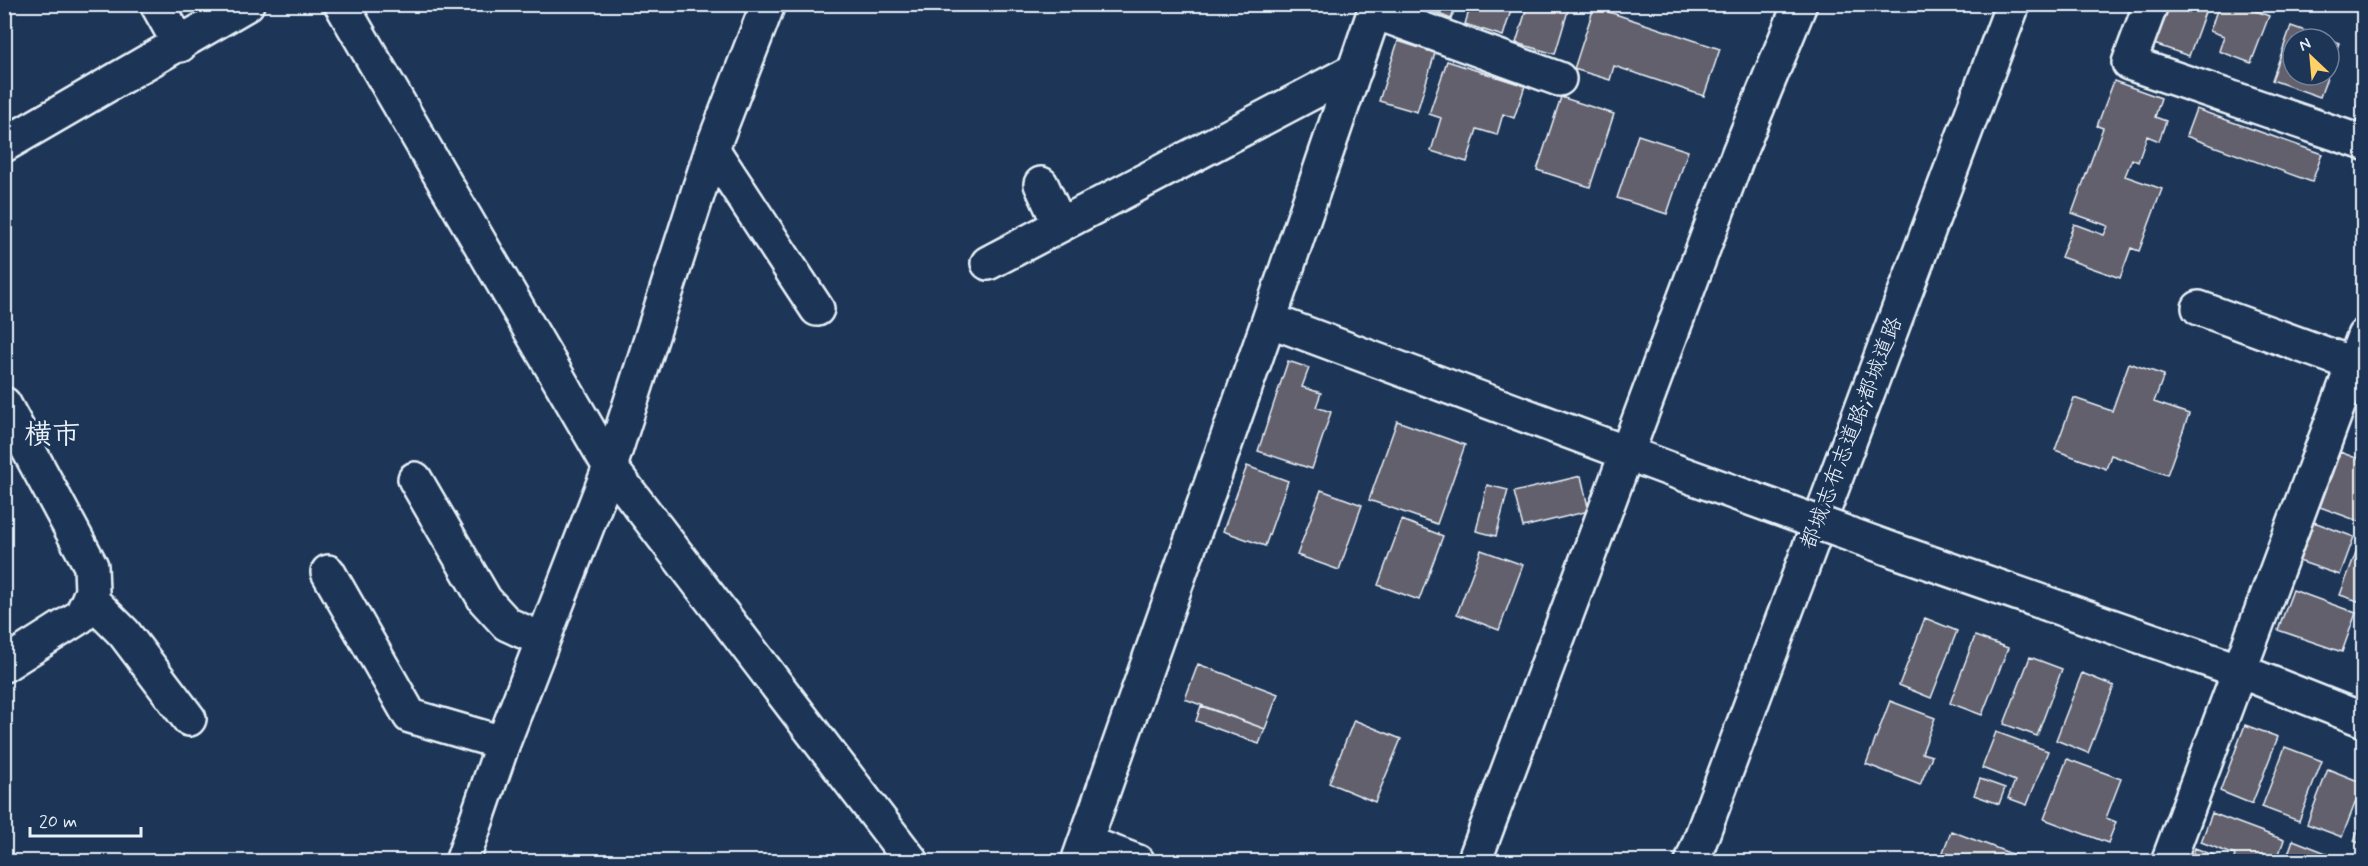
<svg xmlns="http://www.w3.org/2000/svg" width="2368" height="866" viewBox="0 0 2368 866" font-family="Mynerve,'Klee One',sans-serif">
<style>
.building{fill:#63616d;stroke:#e8f1f8;stroke-width:1.5}
.lines{fill:none;stroke-linecap:round;stroke-linejoin:round}
.minor-casing{stroke:#e8f1f8;stroke-width:38}
.highway-casing{stroke:#e8f1f8;stroke-width:38}
.minor{stroke:#1d3557;stroke-width:33}
.highway{stroke:#1d3557;stroke-width:33}
.minor-bridge-casing{stroke:#e8f1f8;stroke-width:38;stroke-linecap:butt}
.minor-bridge{stroke:#1d3557;stroke-width:33}
.labels{text-anchor:middle;dominant-baseline:central;stroke-width:6;stroke-linejoin:round;paint-order:stroke}
.street-label{font-size:22px;fill:#e8f1f8;stroke:#1d3557}
.district-label{font-size:28px;font-weight:bold;fill:#e8f1f8;stroke:#1d3557}
</style>
<rect width="100%" height="100%" fill="#1d3557"/>
<filter id="ink" filterUnits="userSpaceOnUse"><feTurbulence type="fractalNoise" baseFrequency=".0167" numOctaves="2"/><feDisplacementMap in="SourceGraphic" scale="12" xChannelSelector="R" yChannelSelector="G"/><feConvolveMatrix kernelMatrix="1 2 1 2 8 2 1 2 1" color-interpolation-filters="sRGB"/></filter>
<g filter="url(#ink)">
<path class="building" d="M 1414,4 L 1457,4 L 1451,19 Z
M 1471,4 L 1513,4 L 1503,36 L 1465,24 Z
M 1528,4 L 1570,4 L 1555,54 L 1516,43 Z
M 2169,4 L 2208,4 L 2189,56 L 2154,44 Z
M 2219,4 L 2238,4 L 2269,16 L 2251,63 L 2219,51 L 2224,36 L 2210,31 Z
M 1594,7 L 1720,49 L 1704,96 L 1614,66 L 1610,80 L 1574,69 Z
M 2291,26 L 2328,39 L 2293,39 L 2293,75 L 2328,75 L 2320,97 L 2272,80 Z
M 2329,39 L 2339,43 L 2329,71 Z
M 1398,41 L 1435,53 L 1417,112 L 1379,101 Z
M 1447,61 L 1525,86 L 1514,118 L 1503,114 L 1497,135 L 1477,129 L 1467,162 L 1431,151 L 1441,118 L 1429,114 Z
M 2114,81 L 2161,98 L 2155,117 L 2166,121 L 2159,141 L 2147,136 L 2138,162 L 2132,159 L 2125,176 L 2162,189 L 2139,251 L 2131,248 L 2120,278 L 2061,257 L 2074,224 L 2104,235 L 2108,226 L 2072,213 L 2103,128 L 2097,126 Z
M 2364,91 L 2364,109 L 2357,107 Z
M 1561,97 L 1614,114 L 1590,187 L 1537,170 Z
M 2196,109 L 2322,154 L 2312,182 L 2186,136 Z
M 1638,135 L 1688,151 L 1667,214 L 1617,198 Z
M 1288,361 L 1309,368 L 1302,387 L 1321,393 L 1316,407 L 1331,412 L 1312,469 L 1258,451 Z
M 2129,363 L 2164,375 L 2154,402 L 2189,414 L 2167,475 L 2111,455 L 2106,469 L 2055,450 L 2074,398 L 2112,411 Z
M 1397,421 L 1465,445 L 1437,524 L 1369,500 Z
M 2340,452 L 2364,461 L 2364,515 L 2361,522 L 2320,507 Z
M 1247,466 L 1288,481 L 1265,546 L 1223,531 Z
M 1581,476 L 1589,511 L 1523,527 L 1514,492 Z
M 1487,485 L 1508,490 L 1496,536 L 1476,531 Z
M 1321,490 L 1362,505 L 1339,570 L 1297,555 Z
M 1402,520 L 1443,536 L 1419,600 L 1378,585 Z
M 2314,522 L 2354,537 L 2340,575 L 2299,561 Z
M 2359,544 L 2364,545 L 2364,603 L 2340,595 Z
M 1481,550 L 1523,565 L 1499,630 L 1457,614 Z
M 2293,590 L 2356,613 L 2342,652 L 2278,630 Z
M 1925,618 L 1957,631 L 1931,698 L 1899,685 Z
M 1975,636 L 2008,648 L 1982,715 L 1950,703 Z
M 2030,657 L 2062,669 L 2037,736 L 2004,724 Z
M 1198,664 L 1278,694 L 1265,729 L 1185,699 Z
M 2082,673 L 2114,686 L 2088,753 L 2056,740 Z
M 1890,701 L 1935,718 L 1922,753 L 1932,756 L 1920,785 L 1866,764 Z
M 1201,706 L 1265,729 L 1259,744 L 1196,721 Z
M 1354,720 L 1401,739 L 1375,802 L 1329,783 Z
M 2245,725 L 2278,737 L 2252,804 L 2220,791 Z
M 1996,732 L 2048,751 L 2027,805 L 2008,798 L 2015,781 L 1982,768 Z
M 2285,747 L 2322,761 L 2299,821 L 2262,807 Z
M 2067,759 L 2121,779 L 2106,818 L 2116,822 L 2108,843 L 2044,819 Z
M 2328,769 L 2363,783 L 2342,837 L 2307,824 Z
M 1980,779 L 2005,788 L 1999,804 L 1974,795 Z
M 2212,813 L 2284,840 L 2276,862 L 2233,862 L 2235,855 L 2201,842 Z
M 2364,815 L 2364,845 L 2354,841 Z
M 1951,831 L 2033,862 L 1952,862 L 1954,856 L 1943,852 Z
M 2293,840 L 2349,862 L 2285,862 Z
M 2195,848 L 2223,859 L 2222,862 L 2190,862 Z"/>
<g class="lines">
<defs>
<path id="minor" d="M 157,4 L 180,45
M 341,4 L 610,467 L 912,862
M 2151,4 L 2129,63 L 2364,143
M 1375,12 L 1559,79
M 4,145 L 247,4
M 712,149 L 817,309
M 1041,184 L 1060,225
M 988,263 L 1355,70
M 2199,308 L 2353,364
M 1269,320 L 1675,471
M 4,404 L 91,566 L 92,592 L 81,616 L 4,665
M 415,479 L 485,600 L 507,624 L 543,640
M 1896,551 L 2240,671 L 2364,720
M 328,572 L 410,716 L 503,743
M 89,598 L 124,633 L 189,719
M 1085,842 L 1138,862
M 462,862 L 503,743 L 610,467 L 712,149 L 768,4
M 1078,862 L 1269,320 L 1377,4
M 1474,862 L 1738,155 L 1800,4
M 2168,862 L 2364,336"/>
<path id="highway" d="M 1692,862 L 2013,4"/>
</defs>
<use href="#minor" class="minor-casing"/>
<use href="#highway" class="highway-casing"/>
<use href="#minor" class="minor"/>
<use href="#highway" class="highway"/>
<defs>
<path id="minor-bridge" d="M 1675,471 L 1896,551"/>
</defs>
<use href="#minor-bridge" class="minor-bridge-casing"/>
<use href="#minor-bridge" class="minor-bridge"/>
</g>
</g>
<g class="labels">
<g class="street-label">
<text transform="translate(1852 433) rotate(-69)">都城志布志道路;都城道路</text>
</g>
<g class="district-label">
<text x="52" y="435">横市</text>
</g>
</g>
<rect width="2368" height="866" fill="none" stroke="#1d3557" stroke-width="24"/>
<rect x="12" y="12" width="2344" height="842" fill="none" stroke="#e8f1f8" stroke-width="2" filter="url(#ink)"/>
<g transform="translate(2311 57) rotate(334)"><circle r="28" fill="#1d3557" stroke="#6e8097" stroke-width="1.5"/>
<path d="M0-4.5L10 22L0 15L-10 22Z" fill="#ffd166"/>
<text y="-9" font-size="16" font-weight="bold" text-anchor="middle" fill="#e8f1f8">N</text>
</g>
<path d="M30 827v9h111v-9" fill="none" stroke="#e8f1f8" stroke-width="3"/>
<text x="39" y="827" font-size="18" fill="#e8f1f8" stroke="#1d3557" stroke-width="4.5" paint-order="stroke">20 m</text>
</svg>
